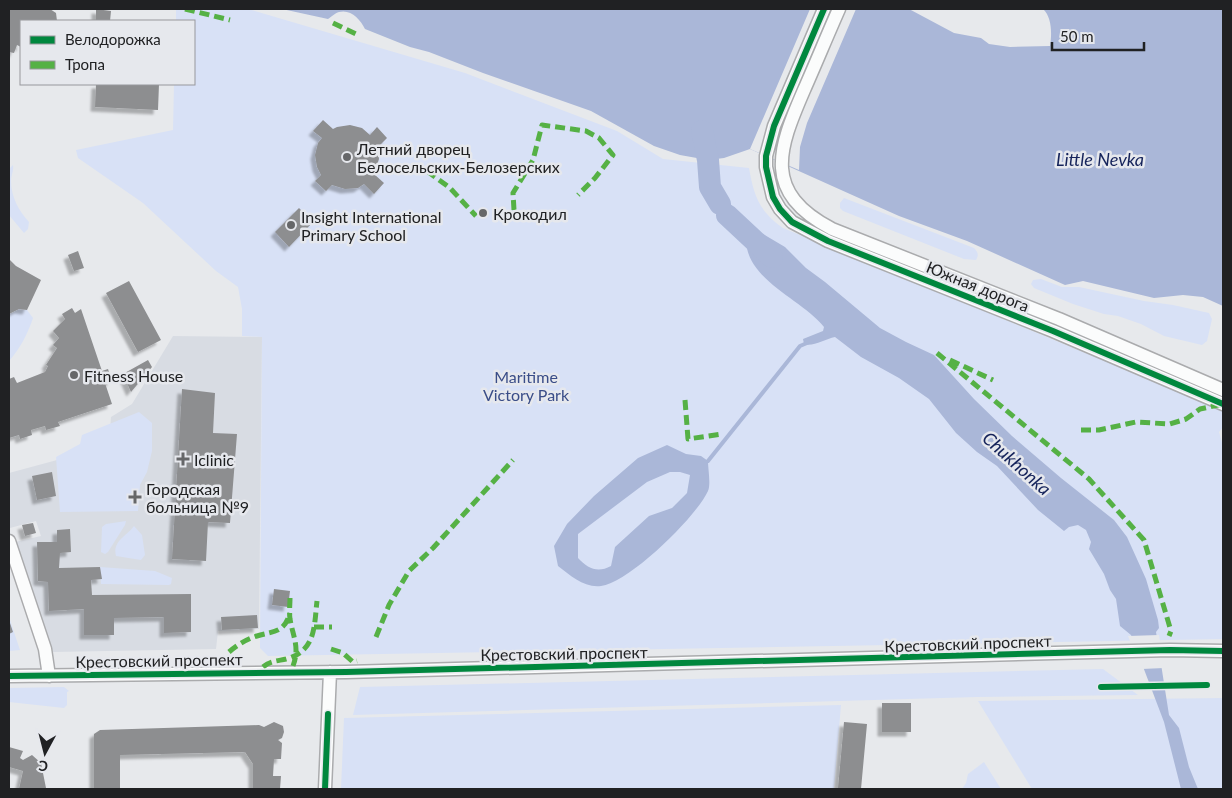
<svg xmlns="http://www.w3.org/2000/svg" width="1232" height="798" viewBox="0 0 1232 798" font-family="Lato,sans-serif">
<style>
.built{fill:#d8dce3}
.green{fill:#d8e1f6}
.water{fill:#aab7d8;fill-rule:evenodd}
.pier{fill:#e7e9ec}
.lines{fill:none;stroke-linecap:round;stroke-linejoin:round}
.stream{stroke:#aab7d8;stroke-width:4}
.river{stroke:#aab7d8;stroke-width:22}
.building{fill:#8d8e90;filter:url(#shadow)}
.minor-casing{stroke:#aaabad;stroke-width:15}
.minor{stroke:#fbfcfc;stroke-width:12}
.quiet{stroke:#55b145;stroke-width:5;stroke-dasharray:10 5;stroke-linecap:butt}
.cycleway-casing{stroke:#e6e8ed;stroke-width:9}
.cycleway{stroke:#00873e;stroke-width:6}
.poi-dot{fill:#666769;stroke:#e6e8ed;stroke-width:2}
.labels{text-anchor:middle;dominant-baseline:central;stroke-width:5;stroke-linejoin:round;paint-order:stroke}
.poi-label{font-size:16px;fill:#202123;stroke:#e6e8ed;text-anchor:start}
.street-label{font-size:16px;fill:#202123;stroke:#e6e8ed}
.park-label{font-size:16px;fill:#3a4d88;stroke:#e6e8ed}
.water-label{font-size:18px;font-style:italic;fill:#16245b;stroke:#e6e8ed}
</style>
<defs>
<filter id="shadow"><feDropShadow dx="-4.5" dy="4.5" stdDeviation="1" flood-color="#0004"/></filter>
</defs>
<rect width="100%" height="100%" fill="#e7e9ec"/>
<path class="built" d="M 173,336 L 262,337 L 259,629 L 218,631 L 216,649 L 53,652 L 15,542 L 41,536 L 36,521 L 10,528 L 9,523 L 9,473 L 109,446 L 111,417 L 132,404 Z"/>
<path class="green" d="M 176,9 L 248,9 L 465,73 L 617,131 L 663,159 L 749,168 C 754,196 759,211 783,228 L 1214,406 L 1223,412 L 1223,427 L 1219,432 L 1223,446 L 1223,639 L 268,656 L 260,648 L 262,337 L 242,336 L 242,309 L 238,287 L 216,271 L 143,203 L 78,158 L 76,150 L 173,130 L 174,84 L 194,84 L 194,21 L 176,21 Z
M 13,165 C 14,171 11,175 11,181 C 11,197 19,211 29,222 L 28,229 L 24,233 L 9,215 L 9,169 Z
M 844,198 L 974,248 C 978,252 979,255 976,260 L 964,259 L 843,211 L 840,208 L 840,203 Z
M 1041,279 L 1062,287 L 1079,287 L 1144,301 L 1173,305 L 1209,313 L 1212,319 L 1207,341 L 1202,345 L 1164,336 L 1141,324 L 1118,316 L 1104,314 L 1073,304 L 1034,288 L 1031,284 L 1033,280 Z
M 19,309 L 27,310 L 33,318 C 28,333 20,349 9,361 L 9,314 Z
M 139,412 L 152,423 L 152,451 L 147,472 L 140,485 L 138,511 L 60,512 L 56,457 L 80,444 L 82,435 Z
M 126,521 L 125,525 L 108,552 L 105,554 L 101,552 L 102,527 L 106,524 Z
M 134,526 L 142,535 L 145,555 L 141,560 L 116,556 C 112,541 127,536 134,526 Z
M 100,567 L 155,571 L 172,578 L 171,584 L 169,585 L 101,584 Z
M 9,617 L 20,650 L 9,651 Z
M 1103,669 L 1138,695 L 977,697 L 353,715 L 360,687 Z
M 64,687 L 69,691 L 67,692 L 67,705 L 64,708 L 9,702 L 9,688 Z
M 1223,698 L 1223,789 L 1032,789 L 978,701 Z
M 841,705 L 834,789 L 341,789 L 344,718 Z
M 984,762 L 1001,789 L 962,789 L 966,783 L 968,774 Z"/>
<path class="water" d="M 282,9 L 909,9 L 954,33 L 981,38 L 989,44 L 1010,47 L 1050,46 C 1052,34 1052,17 1043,9 L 1223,9 L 1223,306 L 1203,297 L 1183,295 L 1154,298 L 1083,281 L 1065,285 L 967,241 L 899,216 L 750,149 L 724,158 L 708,160 L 680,155 L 654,146 L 591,111 L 483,73 L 429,52 L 410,47 L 365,29 C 360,19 351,9 339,12 C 335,13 331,17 328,19 Z
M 756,234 L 763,234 L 785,247 L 806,268 L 825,282 L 880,328 L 906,342 L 934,355 L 974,399 L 1012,436 L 1061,478 L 1114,520 L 1127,537 L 1146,579 L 1158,620 L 1159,628 L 1156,632 L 1169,715 L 1179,728 L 1189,767 L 1198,789 L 1181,789 L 1164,722 L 1131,635 L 1120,626 L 1116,599 L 1110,590 L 1104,574 L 1089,549 L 1091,542 L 1086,530 L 1078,525 L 1069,527 L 1064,531 L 1038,510 L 997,466 L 977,452 L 956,433 L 929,399 L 899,378 L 861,357 L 835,337 C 825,339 813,347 804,344 L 803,339 L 823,331 L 824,327 C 802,299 747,281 746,240 L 749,236 Z
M 667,445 L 686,454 L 701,456 L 708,461 C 708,469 711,484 708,491 C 696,517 630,582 601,586 C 584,588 571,576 558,566 L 554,546 L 567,524 L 594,496 L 638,458 ZM 670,472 L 680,472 L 690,475 L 687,493 L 672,508 L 649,516 L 615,547 L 611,566 C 598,573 588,569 578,558 L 578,534 L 647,482 Z"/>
<path class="pier" d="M 810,9 L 856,9 L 807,123 L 800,147 L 799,170 L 750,149 Z
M 1159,635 L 1164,668 L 1142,669 L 1128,636 Z"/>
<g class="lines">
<path class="stream" d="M 708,461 L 800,346 L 807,343"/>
<path class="river" d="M 702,131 L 708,160 L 710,187 L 720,204
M 727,215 L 772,257"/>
</g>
<path class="building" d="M 9,9 L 50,9 L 56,13 L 57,21 L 21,21 L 21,47 L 17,45 L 14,53 L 9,52 Z
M 96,9 L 111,11 L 110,21 L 96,21 Z
M 96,84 L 159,84 L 158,110 L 95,107 Z
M 323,120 L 333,129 L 337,127 L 350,125 L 362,128 L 370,135 L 377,127 L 387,138 L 378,147 L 379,159 L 374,174 L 384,183 L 374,194 L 364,184 L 358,188 L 345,189 L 332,185 L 326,191 L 315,181 L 321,175 L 317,167 L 315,155 L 318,143 L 322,138 L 313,131 Z
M 299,208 L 313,222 L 289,247 L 275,232 Z
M 78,251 L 84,268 L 74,271 L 68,255 Z
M 9,259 L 16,266 L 41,280 L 27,310 L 19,309 L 9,314 Z
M 129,281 L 161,340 L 138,352 L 106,293 Z
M 72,308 L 75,313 L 81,309 L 102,371 L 108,369 L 112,381 L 105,383 L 112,404 L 58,422 L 60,426 L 46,430 L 45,426 L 31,430 L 32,435 L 20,439 L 19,435 L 9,438 L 9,379 L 14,377 L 17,383 L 45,372 L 48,366 L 46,365 L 57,348 L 53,345 L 59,338 L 53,331 L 65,319 L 62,314 Z
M 148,360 L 152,367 L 131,392 L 123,374 Z
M 182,389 L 215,393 L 213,433 L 237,434 L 230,523 L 208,522 L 206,561 L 172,559 Z
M 52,472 L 56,496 L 37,500 L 32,476 Z
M 33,523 L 36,533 L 25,536 L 22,525 Z
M 70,529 L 71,552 L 60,553 L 59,568 L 100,567 L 102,579 L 91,580 L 92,595 L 191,594 L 191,632 L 164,633 L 164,617 L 114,618 L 114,635 L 84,635 L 84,609 L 49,611 L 48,582 L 38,581 L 37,542 L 57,542 L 57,530 Z
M 274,589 L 290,591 L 288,607 L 272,605 Z
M 257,615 L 258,628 L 222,630 L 221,617 Z
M 9,620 L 13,632 L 9,634 Z
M 882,703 L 911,703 L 911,732 L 882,732 Z
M 274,722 L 283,726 L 284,732 L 282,738 L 278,740 L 282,743 L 281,759 L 274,759 L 273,776 L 281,776 L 280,789 L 253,789 L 253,764 L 245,752 L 120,755 L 120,789 L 94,789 L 94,734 L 100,730 L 259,725 L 264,727 Z
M 844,722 L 867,724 L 861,789 L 838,788 Z
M 9,747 L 23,751 L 20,758 L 23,760 L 32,755 L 41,763 L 46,788 L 45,789 L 19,789 L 23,771 L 9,767 Z"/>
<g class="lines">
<defs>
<path id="minor" d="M 824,9 L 774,126 L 766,156 L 766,167 L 773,197 L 780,209 L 792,222 L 828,241 L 1053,331 L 1223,404
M 839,9 C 827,36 816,63 804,90 C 778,150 762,192 832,229 L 1059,319 L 1223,390
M 9,541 L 45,649 L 49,676
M 9,676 L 346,672 L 1170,650 L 1223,651
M 325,789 L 330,672"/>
</defs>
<use href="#minor" class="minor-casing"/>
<use href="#minor" class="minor"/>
<path class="quiet" d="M 185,9 L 230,20
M 333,23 L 358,35
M 427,171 L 450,188 L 476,216
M 514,210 L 513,193 L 533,160 L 542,125 L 586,131 L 599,138 L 613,155 L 595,178 L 578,195
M 937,353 L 1089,479 L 1144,540 L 1171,631 L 1169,636
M 950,360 L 993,380
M 685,400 L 688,439 L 722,434
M 1081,430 L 1099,430 L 1136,422 L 1170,424 L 1186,419 L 1200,409 L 1223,404
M 290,598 C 290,605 289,612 290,619 C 293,637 300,647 293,666
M 314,627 L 332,627
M 376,637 L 389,605 L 409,571 L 433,548 L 513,460
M 331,649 L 343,653 L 353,662 L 357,661
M 229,652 C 237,645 247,639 257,636 C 274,631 284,633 290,613
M 263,667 C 270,661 277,661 286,659 C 316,651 314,627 317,601"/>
<defs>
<path id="cycleway" d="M 824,9 L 774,126 L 766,156 L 766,167 L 773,197 L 780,209 L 792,222 L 828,241 L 1053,331 L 1223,404
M 9,676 L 346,672 L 1170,650 L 1223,651
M 1101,687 L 1207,685
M 325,789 L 328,714"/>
</defs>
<use href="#cycleway" class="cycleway-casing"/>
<use href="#cycleway" class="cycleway"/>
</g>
<g class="poi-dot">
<circle cx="347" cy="157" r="5"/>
<circle cx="483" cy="213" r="5"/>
<circle cx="291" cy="225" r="5"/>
<circle cx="74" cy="375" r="5"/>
<path d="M180.5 451.5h5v5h5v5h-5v5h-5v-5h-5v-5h5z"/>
<path d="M132.5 489.5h5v5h5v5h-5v5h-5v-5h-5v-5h5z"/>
</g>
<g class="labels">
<g class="poi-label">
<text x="357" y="148">Летний дворец<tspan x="357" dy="18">Белосельских-Белозерских</tspan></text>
<text x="493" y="213">Крокодил</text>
<text x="301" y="216">Insight International<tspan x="301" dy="18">Primary School</tspan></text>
<text x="84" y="375">Fitness House</text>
<text x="194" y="459">Iclinic</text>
<text x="146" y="488">Городская<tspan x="146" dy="18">больница №9</tspan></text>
</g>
<g class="street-label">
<text transform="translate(978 286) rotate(22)">Южная дорога</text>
<text transform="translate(968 643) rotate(-2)">Крестовский проспект</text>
<text transform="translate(564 653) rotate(-1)">Крестовский проспект</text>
<text transform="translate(159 660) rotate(-1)">Крестовский проспект</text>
</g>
<g class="park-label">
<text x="526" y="376">Maritime<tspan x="526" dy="18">Victory Park</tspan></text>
</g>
<g class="water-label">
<text x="1100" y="159">Little Nevka</text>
<text transform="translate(1017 463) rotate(42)">Chukhonka</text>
</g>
</g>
<rect width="1232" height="798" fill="none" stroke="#202123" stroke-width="20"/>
<rect x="20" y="20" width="175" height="65" fill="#e6e8ed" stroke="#97989c"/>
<rect x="30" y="36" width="25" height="8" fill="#00873e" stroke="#97989c"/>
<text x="65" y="45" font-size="15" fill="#202123">Велодорожка</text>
<rect x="30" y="61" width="25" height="8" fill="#55b145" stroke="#97989c"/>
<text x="65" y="70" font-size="15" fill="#202123">Тропа</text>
<g transform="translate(45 753) rotate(187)" stroke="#e6e8ed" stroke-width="4" paint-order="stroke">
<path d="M0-4L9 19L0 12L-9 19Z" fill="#202123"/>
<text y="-8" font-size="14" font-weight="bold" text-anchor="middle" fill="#202123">С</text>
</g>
<path d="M1052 42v8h92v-8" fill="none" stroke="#202123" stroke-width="2.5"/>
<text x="1060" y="42" font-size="15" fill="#202123" stroke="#e6e8ed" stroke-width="4" paint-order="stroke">50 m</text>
</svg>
